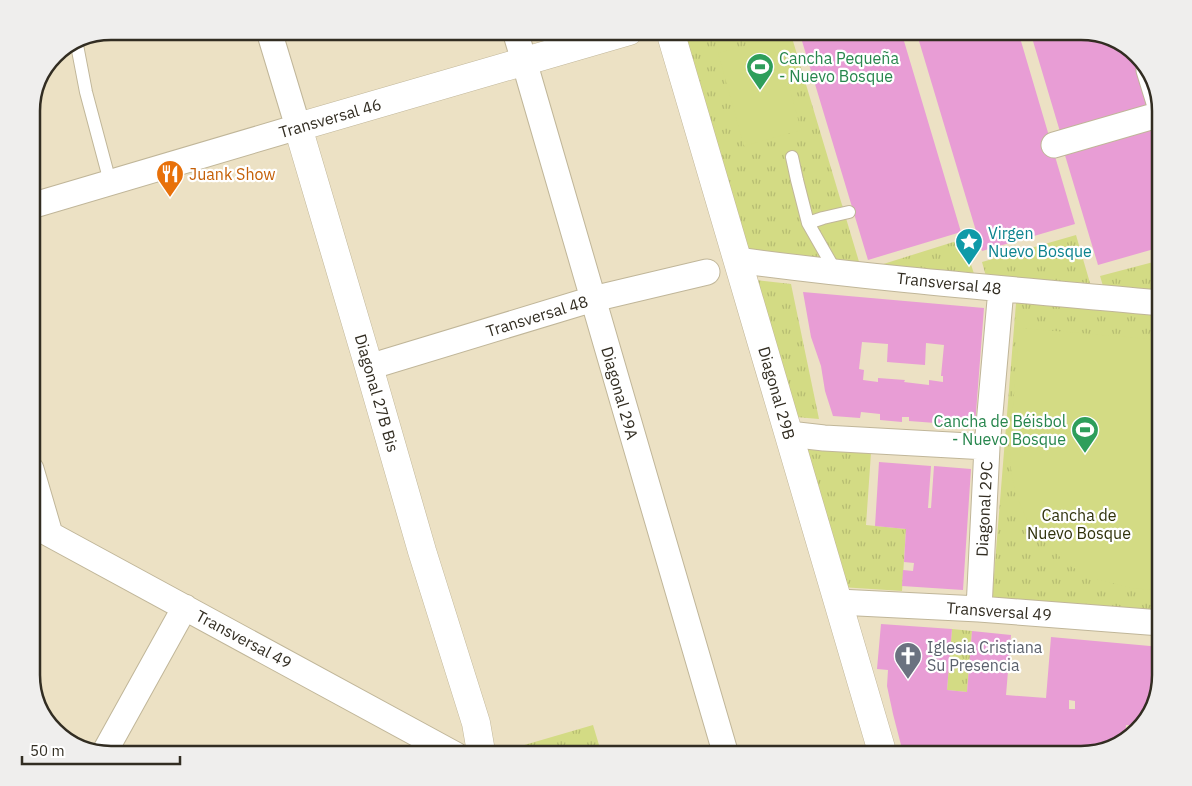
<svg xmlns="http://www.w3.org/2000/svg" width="1192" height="786" viewBox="0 0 1192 786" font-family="'IBM Plex Sans',sans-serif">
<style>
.grass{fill:url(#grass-tufts)}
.pitch{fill:#d3db84}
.building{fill:#e89dd5;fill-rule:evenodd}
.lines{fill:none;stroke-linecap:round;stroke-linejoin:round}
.lane-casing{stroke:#c0b699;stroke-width:14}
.street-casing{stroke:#c0b699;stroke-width:27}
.secondary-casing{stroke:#c0b699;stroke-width:29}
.lane{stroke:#fff;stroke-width:12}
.street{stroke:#fff;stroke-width:25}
.secondary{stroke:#fff;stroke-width:28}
.labels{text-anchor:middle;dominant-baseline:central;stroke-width:4.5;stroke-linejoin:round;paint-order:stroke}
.leisure-label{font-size:16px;fill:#27864d;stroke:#fff;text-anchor:start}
.street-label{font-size:16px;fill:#322d22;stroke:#fff}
.food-label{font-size:16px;fill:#c56008;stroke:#fff;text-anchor:start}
.culture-label{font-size:16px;fill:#0d838f;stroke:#fff;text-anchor:start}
.park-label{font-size:16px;fill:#30320b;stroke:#fff}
.worship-label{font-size:16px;fill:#5b616d;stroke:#fff;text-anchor:start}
.rim{fill:none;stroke:#322d22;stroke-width:2.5}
</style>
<defs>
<pattern id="grass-tufts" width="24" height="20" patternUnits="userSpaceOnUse" patternTransform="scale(1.25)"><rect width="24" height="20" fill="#d3db84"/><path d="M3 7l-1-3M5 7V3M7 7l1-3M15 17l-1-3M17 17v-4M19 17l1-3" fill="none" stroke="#b6bc72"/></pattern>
</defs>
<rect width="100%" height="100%" fill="#ece1c4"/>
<path class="grass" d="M 683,31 L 790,31 L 860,265 L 746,254 Z
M 1076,235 L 1090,283 L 987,280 L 982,262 Z
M 963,239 L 975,277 L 877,266 Z
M 1161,260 L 1161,291 L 1103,286 L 1100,276 Z
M 756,280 L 791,284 L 819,419 L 796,417 Z
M 1016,303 L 1161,315 L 1161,613 L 992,600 Z
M 801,447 L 871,453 L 866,525 L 906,529 L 902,591 L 841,587 Z
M 952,629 L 972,631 L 967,692 L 947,690 Z
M 593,725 L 602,755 L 494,755 L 493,754 Z"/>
<path class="pitch" d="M 776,38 L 801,130 L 744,146 L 718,53 Z
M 1020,328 L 1161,340 L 1161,591 L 1132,588 L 1096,579 L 1070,566 L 1048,546 L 1027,520 L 1015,492 L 1011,469 L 1010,439 Z"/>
<path class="building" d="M 799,31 L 901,31 L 961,232 L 868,260 Z
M 916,31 L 1018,31 L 1075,224 L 982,251 Z
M 1030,31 L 1081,31 L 1125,44 L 1141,61 L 1155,107 L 1061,135 Z
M 1157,124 L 1161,135 L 1161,247 L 1098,265 L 1064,152 Z
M 803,292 L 984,308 L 975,426 L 909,421 L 909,417 L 902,417 L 902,422 L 880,420 L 880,414 L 861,412 L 860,418 L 833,416 L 825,391 L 821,366 L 811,337 ZM 862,342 L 888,344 L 887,362 L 925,365 L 926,343 L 944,345 L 941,376 L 943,376 L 943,382 L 929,380 L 929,385 L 904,382 L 905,380 L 878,378 L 878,382 L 863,380 L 864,370 L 859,369 Z
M 879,462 L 931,466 L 928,508 L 931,508 L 934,466 L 971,469 L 963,590 L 902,586 L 903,570 L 913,571 L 914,563 L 904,562 L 906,529 L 875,526 Z
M 881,624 L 952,629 L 947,690 L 967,692 L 972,631 L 1011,635 L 1006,695 L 1046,698 L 1051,637 L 1161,647 L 1161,676 L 1148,719 L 1140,726 L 1126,725 L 1125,741 L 1121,744 L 1082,755 L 1045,755 L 943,746 L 901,745 L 893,714 L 887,686 L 888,670 L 877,669 ZM 1069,700 L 1075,701 L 1075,709 L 1069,709 Z"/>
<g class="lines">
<defs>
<path id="lane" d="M 77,45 L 86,92 L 110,182
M 792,157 L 797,180 L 808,223 L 836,272
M 808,223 L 823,218 L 849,212"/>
<path id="street" d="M 515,31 L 524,61 L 648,488 L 726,755
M 1149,70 L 1161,109
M 1054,145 L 1161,114
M 31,206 L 298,127 L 269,31
M 737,260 C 878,279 1019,290 1161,303
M 369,367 L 593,299 L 707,272
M 789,434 L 824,438 L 987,447
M 31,469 L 50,534
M 31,524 L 456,755
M 838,602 L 979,609 L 1161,623
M 979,609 L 987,447 L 1001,289
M 104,753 L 185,607"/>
<path id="secondary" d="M 670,31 L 883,755
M 478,755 L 480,746 L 476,723 L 422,551 L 369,367 L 298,127 L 629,31"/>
</defs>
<use href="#lane" class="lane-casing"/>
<use href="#street" class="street-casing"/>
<use href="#secondary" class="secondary-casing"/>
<use href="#lane" class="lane"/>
<use href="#street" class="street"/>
<use href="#secondary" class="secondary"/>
</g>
<defs>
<symbol id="stadium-pin" viewBox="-11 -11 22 30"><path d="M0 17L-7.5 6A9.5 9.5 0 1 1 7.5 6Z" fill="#2e9e5b" stroke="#fff"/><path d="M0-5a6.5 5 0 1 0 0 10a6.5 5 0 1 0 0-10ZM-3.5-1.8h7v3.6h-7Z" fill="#fff"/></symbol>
<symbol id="restaurant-pin" viewBox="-11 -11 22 30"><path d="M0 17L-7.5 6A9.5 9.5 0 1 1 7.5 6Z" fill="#e8710a" stroke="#fff"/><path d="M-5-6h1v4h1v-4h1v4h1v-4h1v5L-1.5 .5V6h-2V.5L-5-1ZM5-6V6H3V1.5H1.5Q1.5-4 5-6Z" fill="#fff"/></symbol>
<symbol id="sight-pin" viewBox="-11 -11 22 30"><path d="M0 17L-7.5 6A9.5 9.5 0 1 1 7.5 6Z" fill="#0f9aa8" stroke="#fff"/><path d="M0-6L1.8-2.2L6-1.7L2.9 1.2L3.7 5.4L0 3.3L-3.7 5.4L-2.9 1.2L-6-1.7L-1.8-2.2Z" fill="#fff"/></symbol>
<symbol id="church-pin" viewBox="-11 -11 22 30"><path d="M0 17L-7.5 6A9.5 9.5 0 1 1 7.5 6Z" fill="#6b7280" stroke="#fff"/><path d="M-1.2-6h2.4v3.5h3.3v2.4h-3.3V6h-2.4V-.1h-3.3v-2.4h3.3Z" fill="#fff"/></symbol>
</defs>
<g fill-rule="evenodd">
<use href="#stadium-pin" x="744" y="51" width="32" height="43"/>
<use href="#restaurant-pin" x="154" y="158" width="32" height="43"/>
<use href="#sight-pin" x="953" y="226" width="32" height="43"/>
<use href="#stadium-pin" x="1069" y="414" width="32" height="43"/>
<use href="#church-pin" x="892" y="640" width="32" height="43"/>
</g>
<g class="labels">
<g class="leisure-label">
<text x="779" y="58">Cancha Pequeña<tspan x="779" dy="18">- Nuevo Bosque</tspan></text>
<text x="1066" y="421" text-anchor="end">Cancha de Béisbol<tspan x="1066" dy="18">- Nuevo Bosque</tspan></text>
</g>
<g class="street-label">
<text transform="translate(330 118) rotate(-16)">Transversal 46</text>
<text transform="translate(949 283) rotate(6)">Transversal 48</text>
<text transform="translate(537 316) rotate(-17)">Transversal 48</text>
<text transform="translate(377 393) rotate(74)">Diagonal 27B Bis</text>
<text transform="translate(620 393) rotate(74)">Diagonal 29A</text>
<text transform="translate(777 393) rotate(74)">Diagonal 29B</text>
<text transform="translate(984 509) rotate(-87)">Diagonal 29C</text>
<text transform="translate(999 611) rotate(4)">Transversal 49</text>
<text transform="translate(244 639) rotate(28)">Transversal 49</text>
</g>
<g class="food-label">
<text x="189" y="174">Juank Show</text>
</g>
<g class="culture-label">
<text x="988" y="233">Virgen<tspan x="988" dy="18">Nuevo Bosque</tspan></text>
</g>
<g class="park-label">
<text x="1079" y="515">Cancha de<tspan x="1079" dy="18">Nuevo Bosque</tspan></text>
</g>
<g class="worship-label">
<text x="927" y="647">Iglesia Cristiana<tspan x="927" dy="18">Su Presencia</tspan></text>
</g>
</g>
<path d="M0 0H1192V786H0ZM111 40H1081A71 71 0 0 1 1152 111V675A71 71 0 0 1 1081 746H111A71 71 0 0 1 40 675V111A71 71 0 0 1 111 40Z" fill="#efeeed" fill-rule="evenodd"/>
<path class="rim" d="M111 40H1081A71 71 0 0 1 1152 111V675A71 71 0 0 1 1081 746H111A71 71 0 0 1 40 675V111A71 71 0 0 1 111 40Z"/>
<path d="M22 756v8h158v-8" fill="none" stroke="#322d22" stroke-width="2.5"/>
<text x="30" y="756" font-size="15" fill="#322d22" stroke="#ffffff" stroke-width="4" paint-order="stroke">50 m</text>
</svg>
